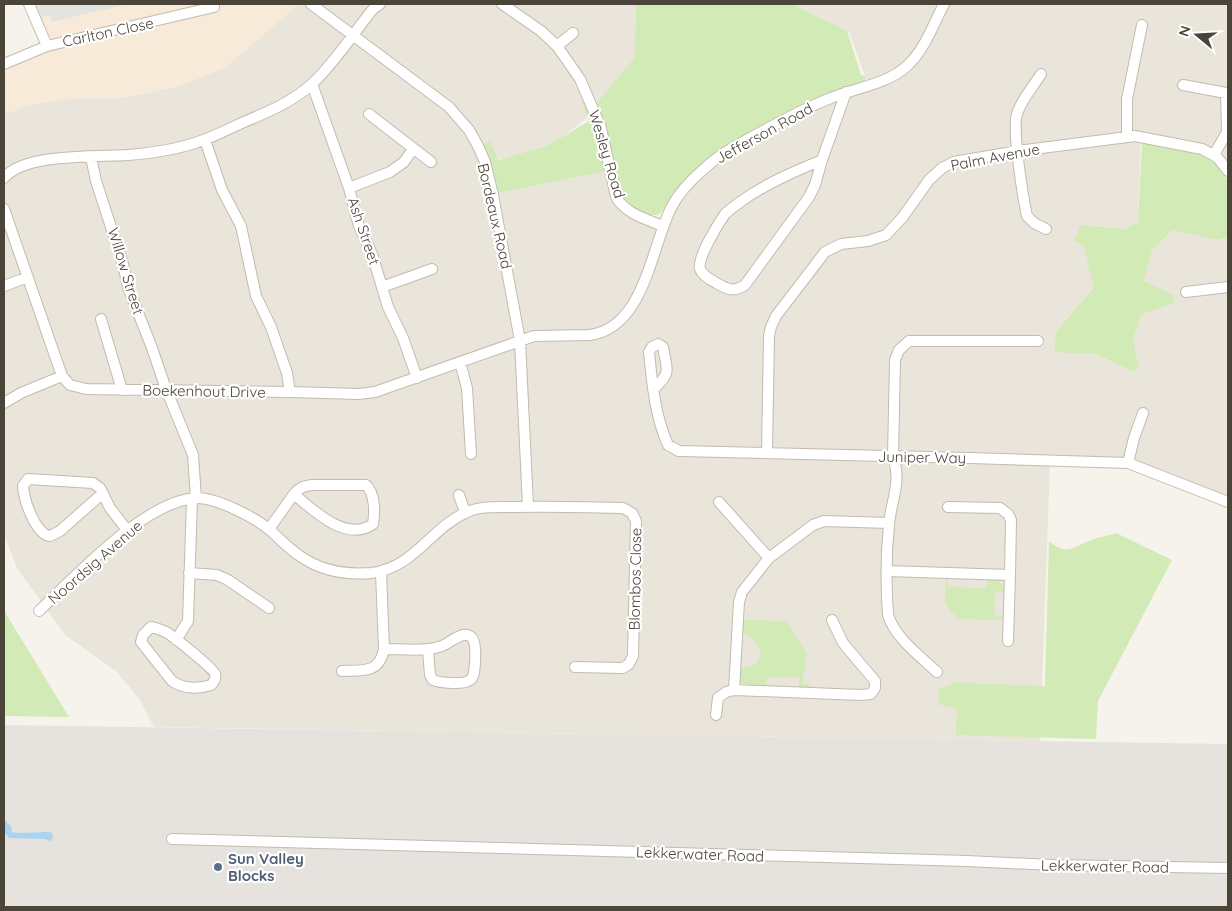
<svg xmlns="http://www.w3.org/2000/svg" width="1232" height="911" viewBox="0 0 1232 911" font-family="Quicksand,sans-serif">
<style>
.residential{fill:#eae5da}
.commercial{fill:#f7ead8}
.industrial{fill:#e6e2dd}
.green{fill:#d2eab5}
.parking{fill:#e5e3e0}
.water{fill:#a9d4f2}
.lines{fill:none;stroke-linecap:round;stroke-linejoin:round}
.minor-casing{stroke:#c2bbae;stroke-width:12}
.minor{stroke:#fff;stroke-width:10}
.service-dot{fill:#5c6f8a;stroke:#fff;stroke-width:2}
.labels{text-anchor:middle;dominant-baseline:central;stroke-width:4.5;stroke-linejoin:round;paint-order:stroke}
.street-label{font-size:15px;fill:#4b4439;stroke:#fff}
.service-label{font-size:15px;font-weight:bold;fill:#4e5e75;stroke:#fff;text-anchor:start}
</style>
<rect width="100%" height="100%" fill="#f6f3ec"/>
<path class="residential" d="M 299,4 L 639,4 L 637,57 L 595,111 L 549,148 L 485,162 L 493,194 L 610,170 L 616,197 L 663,226 L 672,208 L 725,152 L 868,85 L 849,32 L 784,4 L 1228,4 L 1228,171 L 1217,157 L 1141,137 L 1138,222 L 1127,229 L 1081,225 L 1094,287 L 1056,332 L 1054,351 L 1096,354 L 1133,372 L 1139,368 L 1133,340 L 1141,314 L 1173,294 L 1144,281 L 1152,251 L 1172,230 L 1217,240 L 1228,237 L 1228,502 L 1128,463 L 1050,461 L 1040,741 L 154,727 L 140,700 L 117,672 L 65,635 L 17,568 L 4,534 L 4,114 L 33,104 L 76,98 L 120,98 L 176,87 L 226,67 Z"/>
<path class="commercial" d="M 29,4 L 299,4 L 226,67 L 176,87 L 120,98 L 76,98 L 33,104 L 4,114 L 4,64 L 47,46 Z"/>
<path class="industrial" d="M 4,725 L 1228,744 L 1228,907 L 6,907 L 4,894 Z"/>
<path class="green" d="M 636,4 L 791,4 L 847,31 L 861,75 L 865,76 L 865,81 L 808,101 L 720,150 L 692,172 L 679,187 L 664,209 L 658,215 L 649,215 L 628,205 L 623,199 L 596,104 L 635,57 Z
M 585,101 L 597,129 L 606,171 L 498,193 L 493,169 L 484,144 L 490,141 L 498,160 L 547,146 L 589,121 L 582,103 Z
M 1142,143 L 1203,154 L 1220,168 L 1228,182 L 1228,237 L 1217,240 L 1172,230 L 1152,251 L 1144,281 L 1173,294 L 1175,303 L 1141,314 L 1133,340 L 1139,368 L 1133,372 L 1096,354 L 1054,352 L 1056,332 L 1094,287 L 1084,246 L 1074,240 L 1081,225 L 1126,229 L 1138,222 Z
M 1116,533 L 1172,560 L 1098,701 L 1096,739 L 956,735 L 957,709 L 938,704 L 939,691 L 942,687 L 949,686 L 955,681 L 963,683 L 1045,686 L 1049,541 C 1068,556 1071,548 1089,541 C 1098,537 1107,536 1116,533 Z
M 946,578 L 948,578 L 948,587 L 987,588 L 987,578 L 999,581 L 1004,588 L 1004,592 L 995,592 L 994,615 L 1003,616 L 1004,618 L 1000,620 L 958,619 L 945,604 Z
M 4,606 L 6,614 L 69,717 L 4,716 Z
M 742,620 L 787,621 L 807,655 L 802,684 L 809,684 L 809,688 L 799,687 L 799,678 L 767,677 L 766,687 L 744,686 L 740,682 L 741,668 C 753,669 766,658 758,645 C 755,639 748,638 743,632 Z"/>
<path class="parking" d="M 36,4 L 128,4 L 52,22 L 50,15 L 41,18 Z"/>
<path class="water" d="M 4,820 L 11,826 L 12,832 C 23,835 46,830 52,833 L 53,838 L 50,841 L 45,839 L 9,838 L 4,832 Z"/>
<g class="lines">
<defs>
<path id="minor" d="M 29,4 L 47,46
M 311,4 L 449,107 L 469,130 L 478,146 L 485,162 L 493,195 L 520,341 L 528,506
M 502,4 L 541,31 L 557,46 L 580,79 L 601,128 L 616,197 C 626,214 646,219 663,226
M 557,46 L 573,33
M 4,64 L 47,46 L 214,7
M 1041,74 C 1033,87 1021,100 1017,114 C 1012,130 1023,197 1027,216 L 1034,223 L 1046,229
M 312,84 L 349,188 L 359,226 L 372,254 L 388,307 L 403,338 L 417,378
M 1183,85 L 1226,93 L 1227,132 L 1214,155
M 369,114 L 431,162
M 1127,137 L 1127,99 L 1142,25
M 205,140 L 222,190 L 241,226 L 256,296 L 271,327 L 287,373 L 290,392
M 91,157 L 96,181 L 123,264 L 128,287 L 152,348 L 166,389 L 193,455 L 196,498
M 822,160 C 793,172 765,184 740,202 C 735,206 729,210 725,214 C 718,224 697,258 700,269 C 703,277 712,280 718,284 C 729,290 734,292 745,285 L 809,197 L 815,185 L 822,160 L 846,92
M 4,178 C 24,153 97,157 128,155 C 154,153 181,149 206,139 C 219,134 231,128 244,122 C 268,112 294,101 313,83 C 336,61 353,34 373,9 L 380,4
M 349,188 L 390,172 L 404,162 L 413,149
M 4,209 L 62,376 L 70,385 L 86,389 L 290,392 L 359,394 L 375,392 L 534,336 L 589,335 C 644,329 651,248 671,208 C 679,192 692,179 705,168 C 722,152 743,142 763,131 C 785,119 807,107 831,98 C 855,88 888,84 907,66 C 925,49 933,25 944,4
M 4,286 L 28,277
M 382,287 L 432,269
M 1186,292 L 1228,287
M 101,319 L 122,390
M 460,362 L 467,388 L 471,454
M 654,389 C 672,371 667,371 663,347 L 658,344 L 652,347 L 649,352 C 652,383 655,416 668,445 L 679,451 L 970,458 L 1128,463 L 1228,502
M 4,403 L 21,393 L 62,376
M 767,452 L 769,336 L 771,327 L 776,316 L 825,252 L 841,244 L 868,241 L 886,235 L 902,218 L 929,180 L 942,168 L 954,162 L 1018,151 L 1135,136 L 1202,149 L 1217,157 L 1228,171
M 1128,463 L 1134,438 L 1143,413
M 103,493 L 60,531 L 50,536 C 35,534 24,500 23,486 L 28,479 L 93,483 L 100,488 L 110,508 L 127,530
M 459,495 L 465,512
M 719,502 L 769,558
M 948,507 L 1000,508 L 1008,514 L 1011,520 L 1010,575
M 269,529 L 294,494 C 300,487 304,486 312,485 L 366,485 C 375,493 375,513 373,524 C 346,543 313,510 294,494
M 888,571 L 1010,575 L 1008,641
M 189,573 L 217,575 L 228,580 L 269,608
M 39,611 C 76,576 145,501 196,498 C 216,497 256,518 271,531 C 280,539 289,549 300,556 C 321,571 346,575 371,573 C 414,568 430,529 465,513 C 478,506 495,507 510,507 C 547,506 585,507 623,508 L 632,513 L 636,521 L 633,656 L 629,664 L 623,668 L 575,667
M 832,620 L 843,643 L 875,681 L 875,688 L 871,694 L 860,695 L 734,690 L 739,602 L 742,592 L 769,558 L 813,525 L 824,521 L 889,523
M 151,627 C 157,628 161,630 166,632 C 173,636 214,669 215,674 C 216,678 214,682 211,685 C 199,689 183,689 172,681 L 141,642 L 143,635 Z
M 176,640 L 188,621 L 192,500
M 384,649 C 403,649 424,652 442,646 C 450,643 461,631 470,636 C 478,640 475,665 474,673 C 473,676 473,678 470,680 C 464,685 440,683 433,680 L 430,675 L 428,650
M 342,671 C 363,670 379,674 384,649 L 381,572
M 937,672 C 920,656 895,638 888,615 C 886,587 886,553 889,525 C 891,499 902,484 893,456 L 895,360 L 899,350 L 909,341 L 1038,341
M 716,715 L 718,698 L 726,692 L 734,690
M 172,839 L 967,861 L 1052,865 L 1228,868"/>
</defs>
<use href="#minor" class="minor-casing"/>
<use href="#minor" class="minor"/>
</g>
<circle class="service-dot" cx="218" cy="867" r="5"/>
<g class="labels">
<g class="street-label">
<text transform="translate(108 32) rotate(-12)">Carlton Close</text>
<text transform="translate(764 133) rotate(-29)">Jefferson Road</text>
<text transform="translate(607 154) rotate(73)">Wesley Road</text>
<text transform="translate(995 157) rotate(-11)">Palm Avenue</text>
<text transform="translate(495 216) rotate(77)">Bordeaux Road</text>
<text transform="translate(364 231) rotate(71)">Ash Street</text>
<text transform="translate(126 271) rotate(73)">Willow Street</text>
<text transform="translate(204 391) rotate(1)">Boekenhout Drive</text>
<text transform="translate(922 457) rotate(1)">Juniper Way</text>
<text transform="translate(95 562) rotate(-41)">Noordsig Avenue</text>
<text transform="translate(635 579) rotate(-89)">Blombos Close</text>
<text transform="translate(700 854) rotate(2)">Lekkerwater Road</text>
<text transform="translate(1105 866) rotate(1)">Lekkerwater Road</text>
</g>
<g class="service-label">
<text x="228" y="858">Sun Valley<tspan x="228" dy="17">Blocks</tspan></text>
</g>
</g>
<rect width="1232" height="911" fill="none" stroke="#4b4439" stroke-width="10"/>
<g transform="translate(1197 35) rotate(288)" stroke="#ffffff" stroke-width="4" paint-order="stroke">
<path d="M0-4L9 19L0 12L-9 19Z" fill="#4b4439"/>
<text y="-8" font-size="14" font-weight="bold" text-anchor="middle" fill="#4b4439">N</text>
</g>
</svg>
